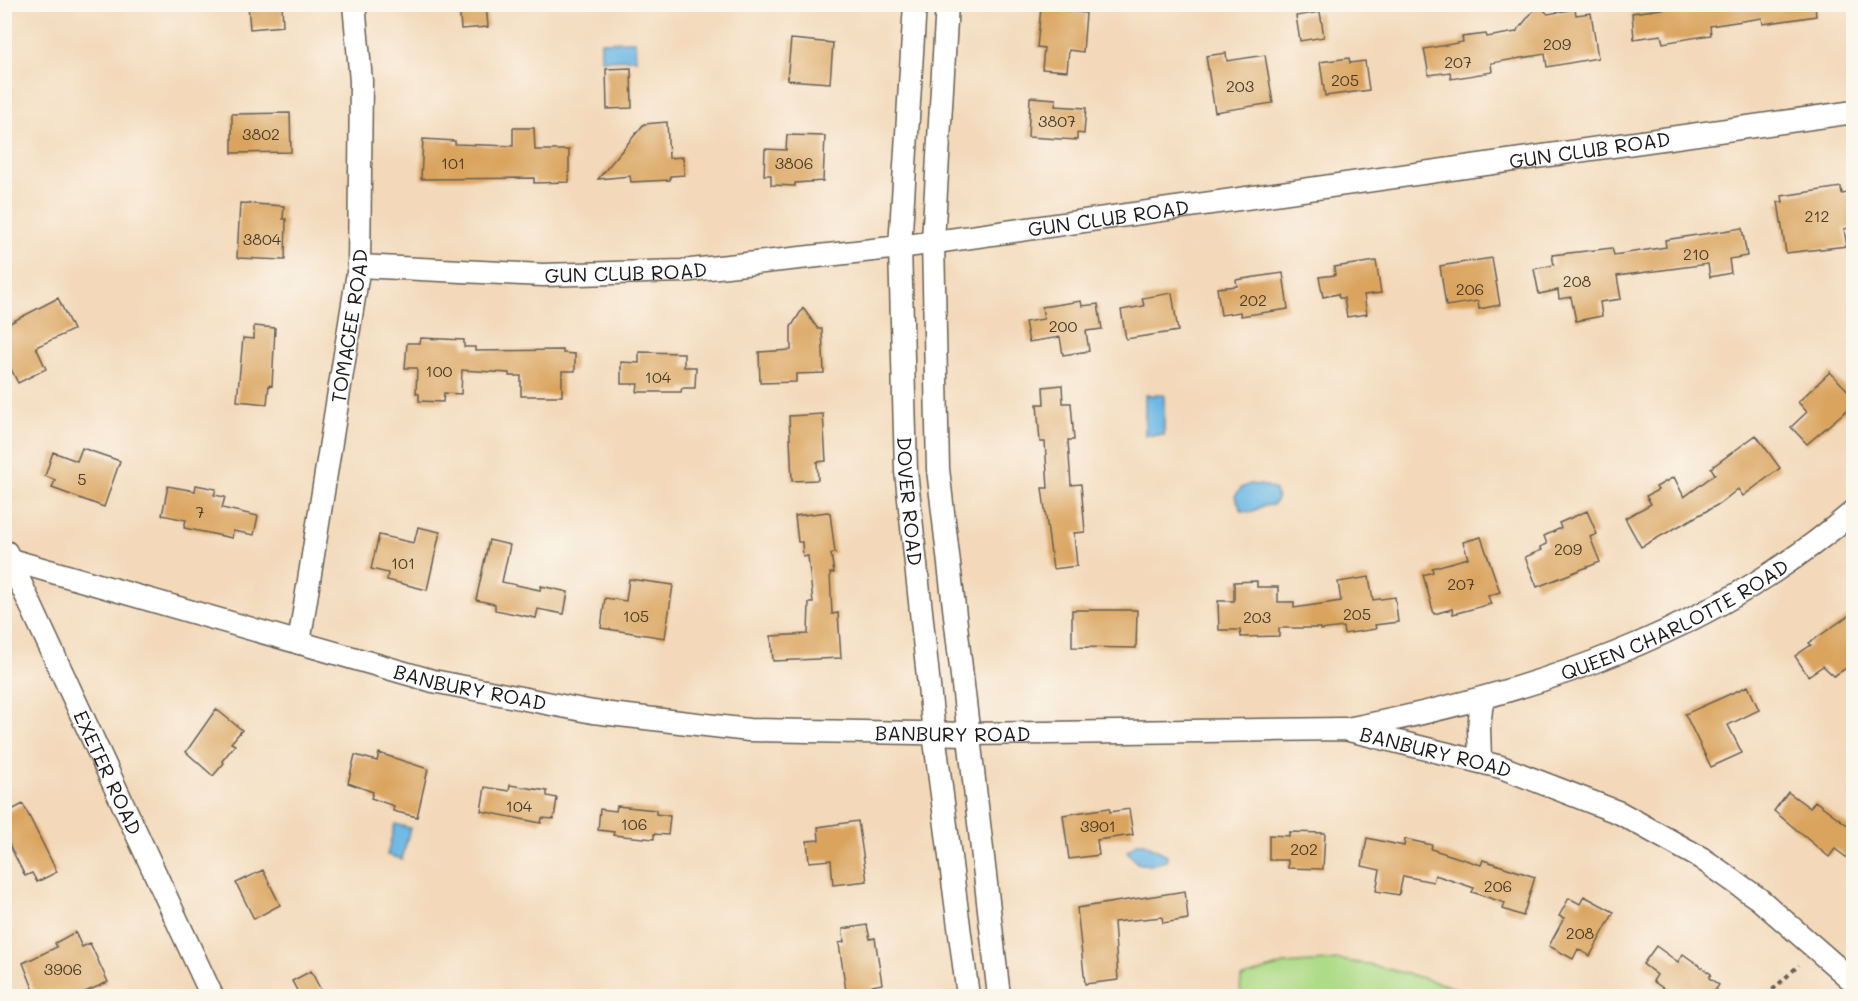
<svg xmlns="http://www.w3.org/2000/svg" width="1858" height="1001" viewBox="0 0 1858 1001" font-family="Mali,sans-serif">
<style>
.green{fill:#aedb87;stroke:#657c52;stroke-width:1.5}
.water{fill:#6cb8e5;stroke:#446a80;stroke-width:1.5}
.building{fill:#daa45e}
.lines{fill:none;stroke-linecap:round;stroke-linejoin:round}
.minor-casing{stroke:#675e53;stroke-width:25}
.path{stroke:#675e53;stroke-width:4;stroke-dasharray:4.5 4.5;stroke-linecap:butt}
.minor{stroke:#fff;stroke-width:22}
.labels{text-anchor:middle;dominant-baseline:central;stroke-width:4.5;stroke-linejoin:round;paint-order:stroke}
.number-label{font-size:16px;fill:#4c3e2c}
.street-label{font-size:20px;fill:#1c1c1c;stroke:#fbf7ec}
</style>
<rect width="100%" height="100%" fill="#fbf7ec"/>
<filter id="ink" filterUnits="userSpaceOnUse"><feTurbulence type="fractalNoise" baseFrequency=".0167" numOctaves="2"/><feDisplacementMap in="SourceGraphic" scale="12" xChannelSelector="R" yChannelSelector="G"/><feConvolveMatrix kernelMatrix="1 2 1 2 8 2 1 2 1" color-interpolation-filters="sRGB"/></filter>
<filter id="wash" filterUnits="userSpaceOnUse"><feTurbulence type="fractalNoise" baseFrequency=".008" numOctaves="4" result="noise"/><feDisplacementMap in="SourceGraphic" scale="24" xChannelSelector="R" yChannelSelector="G"/><feGaussianBlur stdDeviation="1.35" result="paint"/><feColorMatrix in="noise" values="0 0 0 0 0 0 0 0 0 0 0 0 0 0 0 0 0 1.4 0 .05"/><feComposite in="paint" operator="in"/></filter>
<g filter="url(#wash)">
<rect width="100%" height="100%" fill="#f3d9ba"/>
<path class="green" d="M 1340,960 C 1389,967 1433,980 1479,996 L 1240,996 L 1241,978 L 1284,964 Z"/>
<path class="water" d="M 635,41 L 636,59 L 601,60 L 601,42 Z
M 1145,395 L 1164,395 L 1164,435 L 1145,435 Z
M 1250,484 L 1267,486 L 1275,490 L 1277,499 L 1273,505 L 1262,506 L 1252,512 L 1242,511 L 1235,496 L 1241,488 Z
M 395,824 L 410,828 L 402,859 L 387,855 Z
M 1137,843 L 1144,843 L 1167,855 L 1167,861 L 1150,865 L 1137,863 L 1127,851 Z"/>
<g id="blocks">
<path class="building" d="M 248,4 L 282,4 L 283,26 L 250,29 Z
M 459,4 L 486,4 L 488,27 L 461,29 Z
M 1667,4 L 1815,4 L 1816,16 L 1763,24 L 1762,18 L 1710,26 L 1711,35 L 1663,43 L 1661,35 L 1634,39 L 1632,13 L 1668,8 Z
M 1538,5 L 1548,14 L 1575,9 L 1576,15 L 1591,13 L 1598,58 L 1547,67 L 1545,54 L 1491,63 L 1492,72 L 1451,79 L 1450,72 L 1429,75 L 1424,49 L 1463,42 L 1462,37 L 1486,34 L 1487,37 L 1516,32 Z
M 1041,8 L 1086,13 L 1083,52 L 1069,50 L 1067,71 L 1042,69 L 1044,48 L 1037,47 Z
M 1320,12 L 1324,37 L 1300,41 L 1296,16 Z
M 791,39 L 833,43 L 830,83 L 787,80 Z
M 1226,53 L 1227,61 L 1265,55 L 1273,103 L 1215,112 L 1206,56 Z
M 1349,58 L 1350,63 L 1365,61 L 1369,90 L 1325,96 L 1320,62 Z
M 631,68 L 632,108 L 607,109 L 606,69 Z
M 1030,97 L 1056,99 L 1055,106 L 1086,108 L 1084,134 L 1077,133 L 1077,140 L 1028,137 Z
M 290,113 L 291,152 L 232,153 L 232,114 Z
M 667,122 L 669,158 L 683,157 L 684,175 L 670,176 L 670,180 L 631,182 L 630,176 L 598,179 L 644,124 Z
M 513,128 L 534,128 L 535,150 L 569,150 L 569,182 L 534,183 L 534,178 L 421,179 L 423,139 L 455,141 L 455,144 L 513,146 Z
M 787,135 L 825,136 L 823,181 L 795,183 L 795,186 L 771,185 L 771,175 L 764,175 L 765,149 L 786,150 Z
M 1841,187 L 1842,194 L 1854,192 L 1854,227 L 1844,229 L 1847,246 L 1786,253 L 1778,202 L 1783,202 L 1782,196 Z
M 240,203 L 284,206 L 283,219 L 286,219 L 285,260 L 237,258 Z
M 1742,228 L 1747,256 L 1729,259 L 1731,273 L 1710,277 L 1708,264 L 1617,276 L 1621,299 L 1600,302 L 1602,316 L 1576,321 L 1571,297 L 1559,299 L 1558,290 L 1539,294 L 1534,269 L 1554,265 L 1552,255 L 1612,248 L 1614,255 L 1666,247 L 1665,240 Z
M 1492,258 L 1500,305 L 1479,309 L 1478,301 L 1446,306 L 1440,266 Z
M 1376,261 L 1381,293 L 1364,295 L 1367,314 L 1347,317 L 1344,298 L 1339,298 L 1338,294 L 1323,297 L 1319,277 L 1335,275 L 1334,267 Z
M 1283,273 L 1288,309 L 1241,316 L 1240,312 L 1221,315 L 1217,288 L 1237,286 L 1236,280 Z
M 1172,293 L 1178,331 L 1126,339 L 1121,310 L 1144,306 L 1142,298 Z
M 58,298 L 73,330 L 36,347 L 46,369 L 18,383 L 4,355 L 4,326 Z
M 1081,301 L 1082,306 L 1098,304 L 1102,329 L 1086,331 L 1089,351 L 1063,355 L 1060,337 L 1029,342 L 1025,322 L 1044,319 L 1042,307 Z
M 803,308 L 818,329 L 822,329 L 824,373 L 796,374 L 796,382 L 760,383 L 759,352 L 791,350 L 791,327 Z
M 254,326 L 275,328 L 272,386 L 269,385 L 267,404 L 237,401 L 243,338 L 254,339 Z
M 421,338 L 464,340 L 464,347 L 475,347 L 475,351 L 563,350 L 563,353 L 575,354 L 575,371 L 562,371 L 562,396 L 521,396 L 521,376 L 509,376 L 509,373 L 462,370 L 461,394 L 444,393 L 443,402 L 419,401 L 419,394 L 416,393 L 417,368 L 405,368 L 407,343 L 420,343 Z
M 639,352 L 684,353 L 684,367 L 696,367 L 695,388 L 682,388 L 681,392 L 637,392 L 638,384 L 621,384 L 621,362 L 639,363 Z
M 1830,372 L 1854,397 L 1854,404 L 1807,444 L 1791,427 L 1807,412 L 1798,402 Z
M 1062,385 L 1063,403 L 1071,403 L 1074,440 L 1068,440 L 1071,485 L 1081,484 L 1085,532 L 1074,533 L 1077,566 L 1053,569 L 1042,488 L 1048,488 L 1045,442 L 1040,442 L 1037,404 L 1044,404 L 1043,387 Z
M 823,414 L 826,461 L 817,462 L 818,480 L 792,481 L 789,416 Z
M 1756,435 L 1780,468 L 1743,496 L 1738,489 L 1719,504 L 1641,547 L 1625,518 L 1651,504 L 1646,496 L 1658,490 L 1656,487 L 1674,477 L 1684,497 L 1715,474 L 1711,468 Z
M 82,448 L 120,461 L 104,507 L 52,488 L 55,480 L 45,476 L 53,452 L 77,461 Z
M 196,485 L 216,489 L 214,495 L 225,497 L 222,508 L 258,516 L 254,535 L 233,531 L 232,538 L 184,528 L 186,520 L 162,515 L 168,486 L 195,491 Z
M 1587,511 L 1597,534 L 1590,537 L 1600,562 L 1537,587 L 1525,557 L 1542,550 L 1540,547 L 1547,544 L 1544,536 L 1561,528 L 1559,523 Z
M 828,512 L 830,513 L 835,553 L 831,554 L 834,573 L 830,573 L 832,614 L 838,613 L 841,658 L 773,661 L 771,636 L 808,634 L 809,603 L 813,603 L 808,556 L 803,557 L 802,542 L 798,542 L 795,516 Z
M 418,527 L 440,532 L 427,590 L 387,580 L 388,573 L 371,569 L 379,535 L 414,543 Z
M 1481,537 L 1500,592 L 1488,596 L 1491,604 L 1453,614 L 1452,609 L 1434,614 L 1423,575 L 1433,572 L 1432,568 L 1468,558 L 1463,542 Z
M 489,540 L 510,545 L 502,582 L 540,590 L 541,586 L 568,592 L 564,614 L 538,609 L 536,618 L 495,610 L 495,604 L 476,600 Z
M 1369,577 L 1373,600 L 1395,597 L 1398,622 L 1375,625 L 1376,629 L 1344,634 L 1343,627 L 1320,630 L 1320,628 L 1279,628 L 1279,636 L 1241,637 L 1240,630 L 1219,630 L 1218,601 L 1234,601 L 1234,582 L 1257,581 L 1257,587 L 1278,587 L 1278,602 L 1294,602 L 1294,608 L 1341,601 L 1338,582 Z
M 629,579 L 673,585 L 665,638 L 601,628 L 605,598 L 626,601 Z
M 1072,610 L 1137,610 L 1136,648 L 1072,647 Z
M 1854,612 L 1854,663 L 1834,676 L 1823,666 L 1808,676 L 1795,656 L 1811,645 L 1809,643 Z
M 1748,686 L 1759,710 L 1728,725 L 1742,753 L 1711,767 L 1685,714 Z
M 216,709 L 242,730 L 231,743 L 235,745 L 222,761 L 224,763 L 213,776 L 186,752 Z
M 379,753 L 428,769 L 417,817 L 393,811 L 394,806 L 371,798 L 373,792 L 348,783 L 355,755 L 377,761 Z
M 510,785 L 547,791 L 547,796 L 557,798 L 554,819 L 542,818 L 541,823 L 481,811 L 485,787 L 509,791 Z
M 1788,792 L 1810,808 L 1815,801 L 1854,830 L 1854,863 L 1835,849 L 1829,857 L 1774,811 Z
M 23,804 L 57,872 L 37,882 L 32,873 L 25,876 L 4,834 L 4,814 Z
M 617,806 L 656,810 L 656,814 L 670,816 L 668,835 L 654,834 L 654,839 L 613,835 L 614,832 L 598,830 L 600,809 L 616,811 Z
M 1109,808 L 1110,812 L 1129,809 L 1133,835 L 1097,840 L 1099,855 L 1069,859 L 1063,815 Z
M 858,821 L 867,881 L 833,885 L 831,860 L 809,862 L 807,841 L 819,840 L 818,827 Z
M 1289,832 L 1325,833 L 1323,869 L 1288,868 L 1288,860 L 1269,860 L 1269,835 L 1289,836 Z
M 1367,838 L 1404,846 L 1405,839 L 1432,845 L 1431,849 L 1481,865 L 1483,860 L 1535,877 L 1523,916 L 1503,909 L 1505,903 L 1472,892 L 1474,888 L 1435,875 L 1433,882 L 1403,876 L 1399,895 L 1376,891 L 1380,870 L 1362,866 Z
M 263,870 L 280,905 L 254,919 L 236,883 Z
M 1185,891 L 1188,919 L 1163,923 L 1162,917 L 1114,922 L 1118,980 L 1085,984 L 1077,908 Z
M 1584,896 L 1614,912 L 1590,956 L 1578,949 L 1573,959 L 1549,946 L 1564,918 L 1559,916 L 1569,898 L 1580,904 Z
M 867,925 L 870,939 L 875,938 L 882,984 L 872,986 L 874,996 L 853,996 L 853,990 L 846,991 L 839,943 L 844,942 L 843,929 Z
M 75,932 L 82,947 L 90,943 L 108,982 L 76,996 L 36,996 L 23,963 L 57,947 L 55,943 Z
M 1656,946 L 1678,962 L 1683,954 L 1711,974 L 1709,978 L 1719,985 L 1711,996 L 1674,996 L 1653,981 L 1657,975 L 1643,964 Z
M 311,971 L 324,996 L 300,996 L 292,981 Z"/>
</g>
</g>
<g filter="url(#ink)">
<use href="#blocks" fill-opacity="0" stroke="#675e53" stroke-width="1.5"/>
<g class="lines">
<defs>
<g id="minor">
<path id="s1" d="M 915,4 L 900,247 L 906,471 L 934,733 L 968,996"/>
<path d="M 947,4 L 933,241 L 938,469 L 999,996"/>
<path id="s2" d="M 359,266 L 543,275 L 682,271 L 900,247 L 1854,112"/>
<path id="s3" d="M 6,552 L 212,996"/>
<path id="s4" d="M 4,558 L 433,681 L 593,712 L 749,730 L 968,734 L 1345,729 L 1501,767 L 1620,813 L 1701,858 L 1759,899 L 1854,982"/>
<path id="s5" d="M 299,643 L 359,266 L 361,81 L 354,4"/>
<path id="s6" d="M 1352,728 C 1533,693 1712,634 1854,511"/>
<path d="M 1480,761 L 1479,728 L 1482,700"/>
</g>
</defs>
<use href="#minor" class="minor-casing"/>
<path class="path" d="M 1766,996 L 1799,965"/>
<use href="#minor" class="minor"/>
</g>
</g>
<g class="labels">
<g class="number-label">
<text x="1557" y="43">209</text>
<text x="1458" y="61">207</text>
<text x="1345" y="79">205</text>
<text x="1240" y="85">203</text>
<text x="1057" y="120">3807</text>
<text x="261" y="133">3802</text>
<text x="453" y="162">101</text>
<text x="794" y="162">3806</text>
<text x="1817" y="215">212</text>
<text x="262" y="238">3804</text>
<text x="1696" y="253">210</text>
<text x="1577" y="280">208</text>
<text x="1470" y="288">206</text>
<text x="1253" y="299">202</text>
<text x="1063" y="325">200</text>
<text x="439" y="370">100</text>
<text x="658" y="376">104</text>
<text x="82" y="478">5</text>
<text x="200" y="511">7</text>
<text x="1568" y="548">209</text>
<text x="403" y="562">101</text>
<text x="1461" y="583">207</text>
<text x="1357" y="613">205</text>
<text x="636" y="615">105</text>
<text x="1257" y="616">203</text>
<text x="519" y="805">104</text>
<text x="634" y="823">106</text>
<text x="1098" y="825">3901</text>
<text x="1304" y="848">202</text>
<text x="1498" y="885">206</text>
<text x="1580" y="932">208</text>
<text x="63" y="968">3906</text>
</g>
<g class="street-label">
<text stroke="none"><textPath href="#s2" startOffset="1239">GUN CLUB ROAD</textPath></text>
<text stroke="none"><textPath href="#s2" startOffset="753">GUN CLUB ROAD</textPath></text>
<text stroke="none"><textPath href="#s2" startOffset="267">GUN CLUB ROAD</textPath></text>
<text stroke="none"><textPath href="#s5" startOffset="321">TOMACEE ROAD</textPath></text>
<text stroke="none"><textPath href="#s1" startOffset="498">DOVER ROAD</textPath></text>
<text stroke="none"><textPath href="#s6" startOffset="342">QUEEN CHARLOTTE ROAD</textPath></text>
<text stroke="none"><textPath href="#s4" startOffset="484">BANBURY ROAD</textPath></text>
<text stroke="none"><textPath href="#s4" startOffset="970">BANBURY ROAD</textPath></text>
<text stroke="none"><textPath href="#s4" startOffset="1456">BANBURY ROAD</textPath></text>
<text stroke="none"><textPath href="#s3" startOffset="243">EXETER ROAD</textPath></text>
</g>
</g>
<rect width="1858" height="1001" fill="none" stroke="#fbf7ec" stroke-width="24"/>
</svg>
